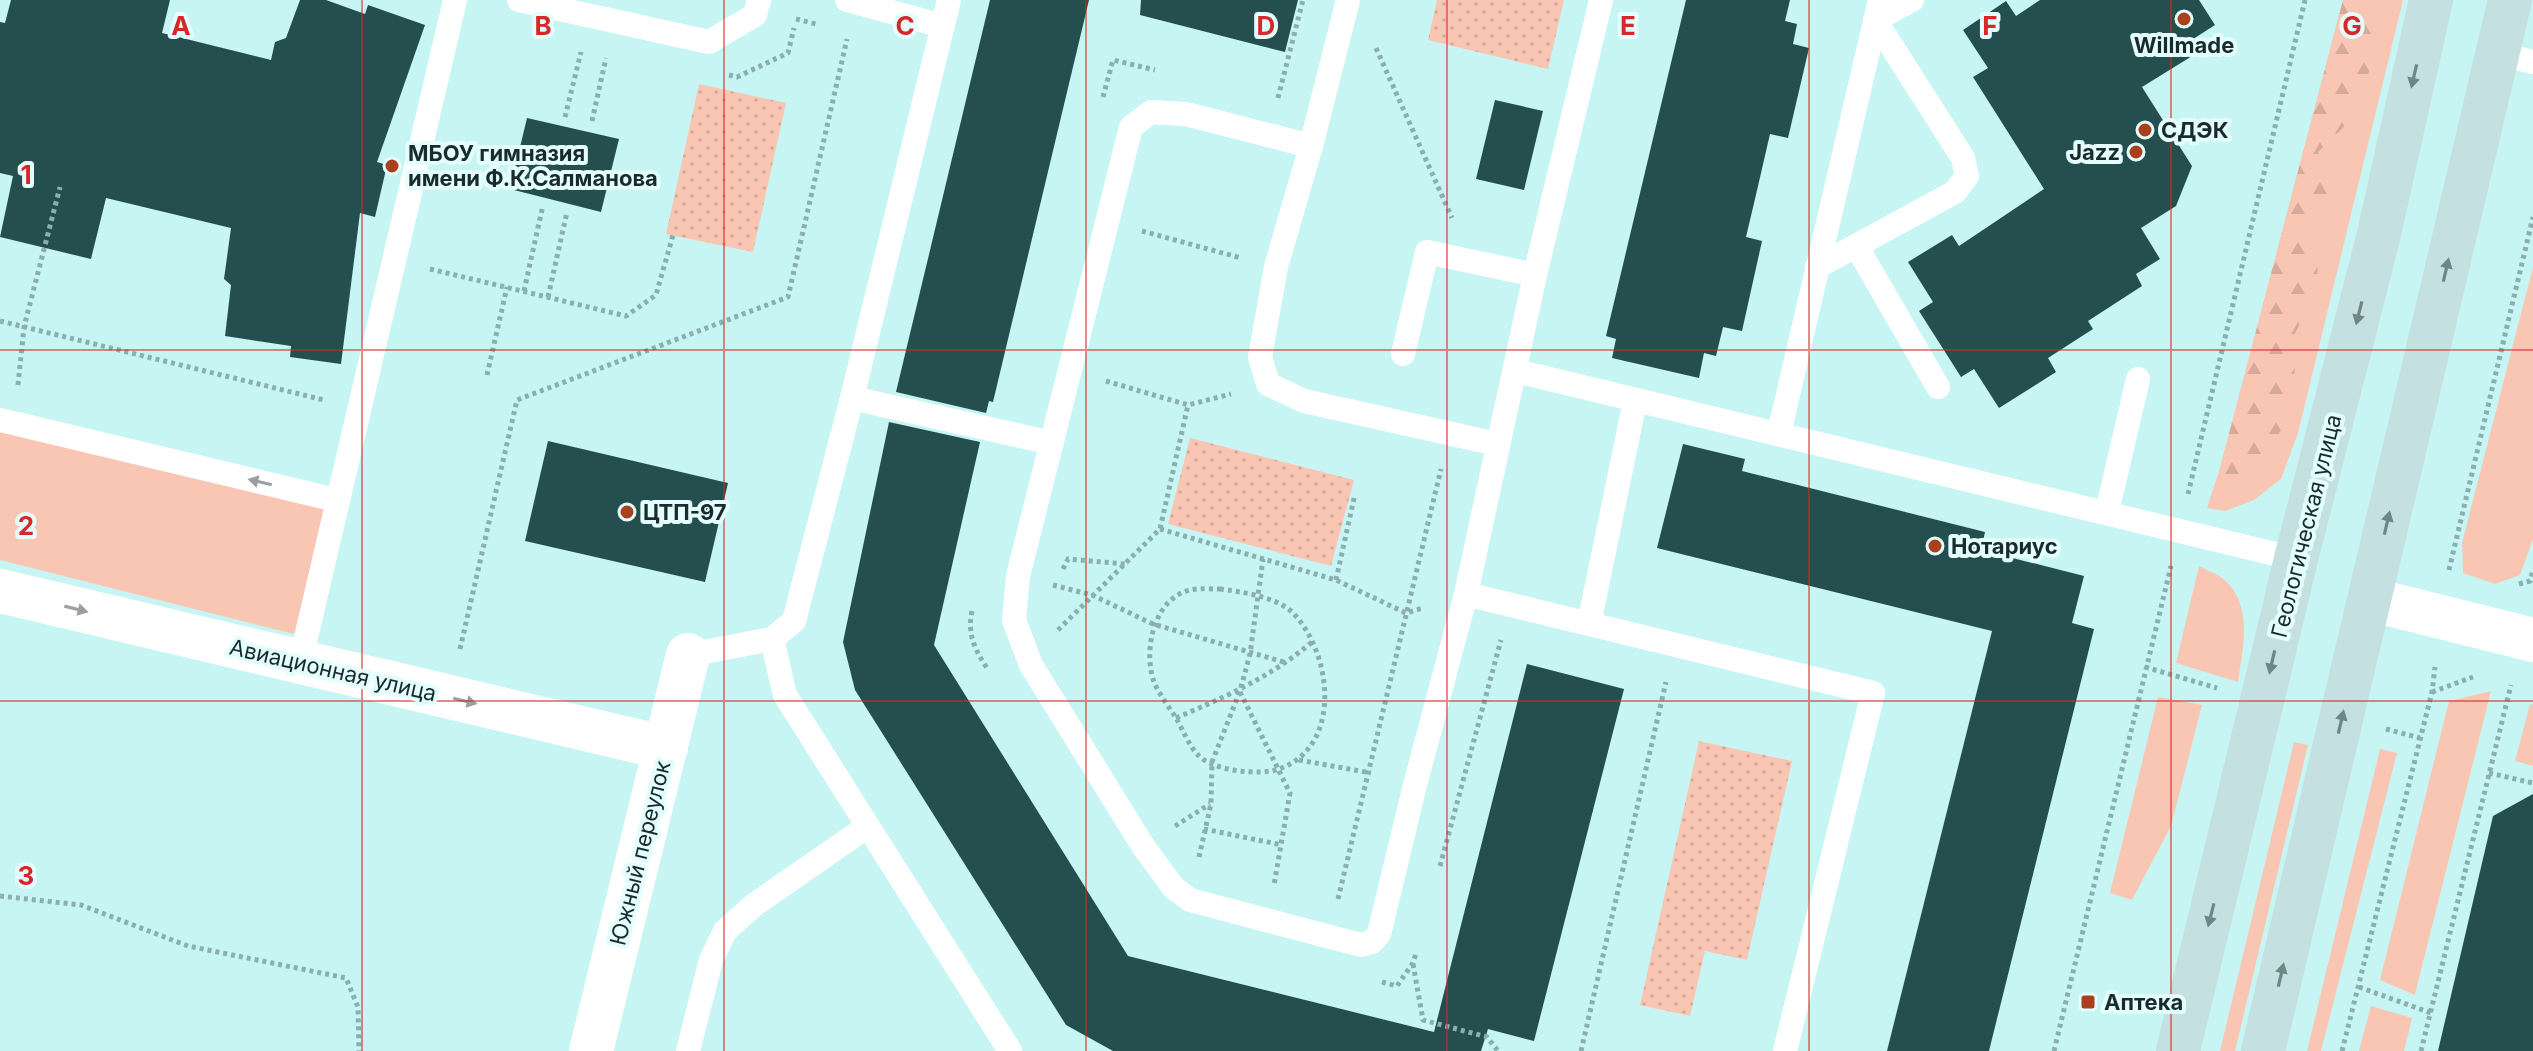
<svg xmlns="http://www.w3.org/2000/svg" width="2533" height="1051" viewBox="0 0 2533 1051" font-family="Inter,sans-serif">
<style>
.grass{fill:#fac6b4}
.forest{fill:url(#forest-firs)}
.park{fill:url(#park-dots)}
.building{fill:#254f4f}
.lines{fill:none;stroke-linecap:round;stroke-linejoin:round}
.path{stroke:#8aafae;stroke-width:5;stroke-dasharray:4 4;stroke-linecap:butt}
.service{stroke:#fff;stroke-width:24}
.minor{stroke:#fff;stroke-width:44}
.secondary{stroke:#c5e0e0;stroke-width:44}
.oneway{fill:#6f8686}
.oneway2{fill:#98a0a0}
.grid{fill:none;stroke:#d62828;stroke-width:2;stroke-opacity:0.55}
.poi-dot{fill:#a8411c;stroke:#e3fefd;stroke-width:3}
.labels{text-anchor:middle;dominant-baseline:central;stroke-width:8;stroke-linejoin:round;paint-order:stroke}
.poi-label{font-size:22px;font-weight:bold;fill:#192b2b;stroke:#e3fefd;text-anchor:start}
.street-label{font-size:22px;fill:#192b2b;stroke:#e3fefd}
.grid-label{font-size:26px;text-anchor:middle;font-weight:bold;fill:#d62828;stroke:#e3fefd;stroke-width:8;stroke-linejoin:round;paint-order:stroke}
</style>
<defs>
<pattern id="forest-firs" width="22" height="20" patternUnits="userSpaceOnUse" patternTransform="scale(2)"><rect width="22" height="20" fill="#fac6b4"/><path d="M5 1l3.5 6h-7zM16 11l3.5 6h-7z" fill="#d6aa9b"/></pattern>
<pattern id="park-dots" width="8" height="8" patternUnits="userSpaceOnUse" patternTransform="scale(2)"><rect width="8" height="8" fill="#fac6b4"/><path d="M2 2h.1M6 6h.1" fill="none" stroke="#d6aa9b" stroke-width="1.8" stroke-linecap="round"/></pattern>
</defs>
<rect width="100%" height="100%" fill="#c7f5f4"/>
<path class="grass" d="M 2343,0 L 2403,0 L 2298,433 L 2281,479 L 2254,500 L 2225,511 L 2207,508 L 2220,468 Z
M 2533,267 L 2533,539 L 2520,575 L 2495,584 L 2463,573 L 2462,543 Z
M 0,420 L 336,500 L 306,637 L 0,560 Z
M 2199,566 C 2206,570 2215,573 2222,578 C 2254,603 2243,647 2238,682 L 2176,663 Z
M 2491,691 L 2415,994 L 2415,995 L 2380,980 L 2449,701 Z
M 2158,697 L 2202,705 L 2171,826 L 2132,900 L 2110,893 Z
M 2530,704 L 2533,705 L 2533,766 L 2515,761 Z
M 2294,742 L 2308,745 L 2235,1051 L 2220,1051 Z
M 2380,749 L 2397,753 L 2321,1051 L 2307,1051 Z
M 2371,1006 L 2412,1018 L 2404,1051 L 2359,1051 Z"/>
<path class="forest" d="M 2343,0 L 2386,0 L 2376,17 L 2380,41 L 2352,119 L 2318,152 L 2330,198 L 2301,227 L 2317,253 L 2318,289 L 2289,345 L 2295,370 L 2285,423 L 2259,469 L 2226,484 L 2220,468 Z"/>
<path class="park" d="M 1437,0 L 1564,0 L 1548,69 L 1428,40 Z
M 699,84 L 786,103 L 753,252 L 666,234 Z
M 1190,438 L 1354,480 L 1331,566 L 1168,524 Z
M 1699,741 L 1792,761 L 1747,960 L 1705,951 L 1690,1016 L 1640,1005 Z"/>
<path class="building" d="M 11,0 L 170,0 L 162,33 L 271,60 L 275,42 L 286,38 L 300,0 L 326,0 L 365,14 L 368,5 L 425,25 L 377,162 L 387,165 L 375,217 L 360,213 L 341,364 L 290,357 L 291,346 L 225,336 L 231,285 L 224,279 L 231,228 L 106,198 L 91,259 L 0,237 L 13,176 L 0,173 L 0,22 L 5,23 Z
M 990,0 L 1089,0 L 993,402 L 989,401 L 986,413 L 896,392 Z
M 1141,0 L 1298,0 L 1285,52 L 1140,15 Z
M 1686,0 L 1790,0 L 1785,21 L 1797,24 L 1793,44 L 1809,48 L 1788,138 L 1770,134 L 1755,199 L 1746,237 L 1762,241 L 1742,331 L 1723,327 L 1716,356 L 1704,353 L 1699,378 L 1612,358 L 1616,339 L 1606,336 Z
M 2040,0 L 2199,0 L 2215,25 L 2190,41 L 2197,53 L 2142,87 L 2192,166 L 2176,206 L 2141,228 L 2160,259 L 2136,274 L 2142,286 L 2088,321 L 2093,329 L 2048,358 L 2056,372 L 1999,408 L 1974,369 L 1961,377 L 1919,311 L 1933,302 L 1908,262 L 1952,235 L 1959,246 L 2044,189 L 1973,77 L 1988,68 L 1963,30 L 2006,1 L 2016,16 Z
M 1495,100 L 1543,111 L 1524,190 L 1476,179 Z
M 527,118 L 619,139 L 601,212 L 510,189 Z
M 889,422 L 980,442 L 934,645 L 1128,956 L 1434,1032 L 1527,664 L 1624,689 L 1534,1041 L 1488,1029 L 1481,1051 L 1113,1051 L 1066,1025 L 855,690 L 843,642 Z
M 548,441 L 728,483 L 705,582 L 525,541 Z
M 1683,444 L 1745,459 L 1742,471 L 1985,532 L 1981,550 L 2084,576 L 2072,623 L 2094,629 L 1989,1051 L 1887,1051 L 1992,631 L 1657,548 Z
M 2533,794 L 2533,1051 L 2438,1051 L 2493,816 Z"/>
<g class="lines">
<path class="path" d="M 796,19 L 816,24
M 1376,48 L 1452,218
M 729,75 L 737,77 L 788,53 L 794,28
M 1103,97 L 1113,60 L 1155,70
M 1278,98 L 1303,0
M 565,117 L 581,52
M 592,121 L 606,58
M 1142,231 L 1241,258
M 430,269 L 626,316 L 656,295 L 673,235
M 524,291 L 543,205
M 548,297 L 567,212
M 0,321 L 324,400
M 487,375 L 507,287
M 1106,381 L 1188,405 L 1231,394
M 18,385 L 24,327 L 60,187
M 2188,494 L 2305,0
M 1160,529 L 1336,580 L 1406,613 L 1423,608
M 1063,569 L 1068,559 L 1125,564
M 2449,570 L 2533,217
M 1336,580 L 1355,494
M 2519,584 L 2530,581 L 2533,570
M 1053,585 L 1092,595 L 1153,624 L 1287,663
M 1220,589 C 1243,592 1278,597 1294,614 C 1333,656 1342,747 1279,769 C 1259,776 1213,771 1198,755 C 1189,746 1183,730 1176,718 C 1169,707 1159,694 1154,682 C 1143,651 1153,599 1190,590 C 1199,588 1211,589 1220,589 Z
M 972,611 C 967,634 975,650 987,668
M 1058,630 L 1160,529 L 1188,405
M 460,649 L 517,400 L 788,297 L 847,39
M 2145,667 L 2217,688
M 1240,692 L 1290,793 L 1274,885
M 2432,692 L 2473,677
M 1176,718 C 1225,697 1271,677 1312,642
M 2386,729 L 2420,738
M 1299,760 L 1371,773
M 2489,773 L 2533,783
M 1175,826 L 1210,804
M 1204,829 L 1282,845
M 1199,857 L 1211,804 L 1212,762 L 1240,691 L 1250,654 L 1263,559
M 1440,866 L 1501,640
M 0,896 L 81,905 L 188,946 L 346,978 L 358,1007 L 359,1051
M 1338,899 L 1441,469
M 1413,964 L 1423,1020 L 1487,1037 L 1498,1051
M 1382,982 L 1397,986 L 1413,963 L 1416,953
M 2359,987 L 2431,1013
M 1581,1051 L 1666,682
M 2054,1051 L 2171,566
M 2342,1051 L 2432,692 L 2435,667
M 2421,1051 L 2511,685"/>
<path class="service" d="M 519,0 L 709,42 L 755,15 L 759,0
M 847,0 L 943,26
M 1348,0 L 1311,146 L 1276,267 L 1260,357 L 1268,384 L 1304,401 L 1497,444
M 2497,53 L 2533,62
M 1311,146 L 1186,114 L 1151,112 L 1131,127 L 1018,576 L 1014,620 L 1031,665 L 1143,846 L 1173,887 L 1190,900 L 1361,945 L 1372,942 L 1379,934 L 1415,785 L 1466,594 L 1535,275 L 1601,0
M 1857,247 L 1938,387
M 1817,267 L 1955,192 L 1967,176 L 1963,158 L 1875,20 L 1912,0
M 1403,354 L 1427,252 L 1535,275
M 1516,371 L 2296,559
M 852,398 L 1052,443
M 0,420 L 336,500
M 1779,433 L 1880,0
M 2107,512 L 2138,379
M 1466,594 L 1873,693 L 1785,1051
M 1589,624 L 1635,401
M 772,639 L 785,695 L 1010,1051
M 688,655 L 772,639 L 794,621 L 852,398 L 949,0
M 300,663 L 455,0
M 688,1051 L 711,960 L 725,931 L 754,905 L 868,826"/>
<path class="minor" d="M 0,591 L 666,748
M 2369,599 L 2533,640
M 591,1051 L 688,655"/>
<path class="secondary" d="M 2178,1051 L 2296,559 L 2378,238 L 2431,0
M 2263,1051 L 2510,0"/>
</g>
<defs><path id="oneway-solid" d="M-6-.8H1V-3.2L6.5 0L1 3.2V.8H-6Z" transform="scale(2)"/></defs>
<g class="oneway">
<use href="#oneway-solid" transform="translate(2414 76) rotate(103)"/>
<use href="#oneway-solid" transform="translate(2446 270) rotate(-77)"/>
<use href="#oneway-solid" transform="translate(2359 313) rotate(104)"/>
<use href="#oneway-solid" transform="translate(2387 523) rotate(-77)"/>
<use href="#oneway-solid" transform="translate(2272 662) rotate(103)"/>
<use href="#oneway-solid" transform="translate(2341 722) rotate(-77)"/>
<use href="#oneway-solid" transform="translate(2211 915) rotate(104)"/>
<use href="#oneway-solid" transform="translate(2281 975) rotate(-77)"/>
</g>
<g class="oneway2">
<use href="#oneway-solid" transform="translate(260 482) rotate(-167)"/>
<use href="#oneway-solid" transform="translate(76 609) rotate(14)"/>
<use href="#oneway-solid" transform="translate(465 701) rotate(13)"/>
</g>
<path class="grid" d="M 362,0 L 362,1051M 724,0 L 724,1051M 1086,0 L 1086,1051M 1447,0 L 1447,1051M 1809,0 L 1809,1051M 2171,0 L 2171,1051M 0,350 L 2533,350M 0,701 L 2533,701"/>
<g class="poi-dot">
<circle cx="2184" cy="19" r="8"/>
<circle cx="2145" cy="130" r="8"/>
<circle cx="2136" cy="152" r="8"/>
<circle cx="392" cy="166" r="8"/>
<circle cx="627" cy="512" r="8"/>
<circle cx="1935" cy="546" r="8"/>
<rect x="2080" y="994" width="16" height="16" rx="4"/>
</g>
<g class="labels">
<g class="poi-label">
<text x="2184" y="45" text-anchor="middle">Willmade</text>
<text x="2161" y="130">СДЭК</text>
<text x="2120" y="152" text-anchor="end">Jazz</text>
<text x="408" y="153">МБОУ гимназия<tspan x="408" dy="25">имени Ф.К.Салманова</tspan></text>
<text x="643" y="512">ЦТП-97</text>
<text x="1951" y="546">Нотариус</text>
<text x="2104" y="1002">Аптека</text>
</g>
<g class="street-label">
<text transform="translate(2306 526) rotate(-76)">Геологическая улица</text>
<text transform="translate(333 670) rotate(13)">Авиационная улица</text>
<text transform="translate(640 853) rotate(-76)">Южный переулок</text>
</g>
</g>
<g class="grid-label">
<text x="181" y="35">A</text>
<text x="543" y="35">B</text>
<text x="905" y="35">C</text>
<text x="1266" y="35">D</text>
<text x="1628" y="35">E</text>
<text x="1990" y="35">F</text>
<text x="2352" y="35">G</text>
<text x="26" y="184">1</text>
<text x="26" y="535">2</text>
<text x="26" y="885">3</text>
</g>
</svg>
